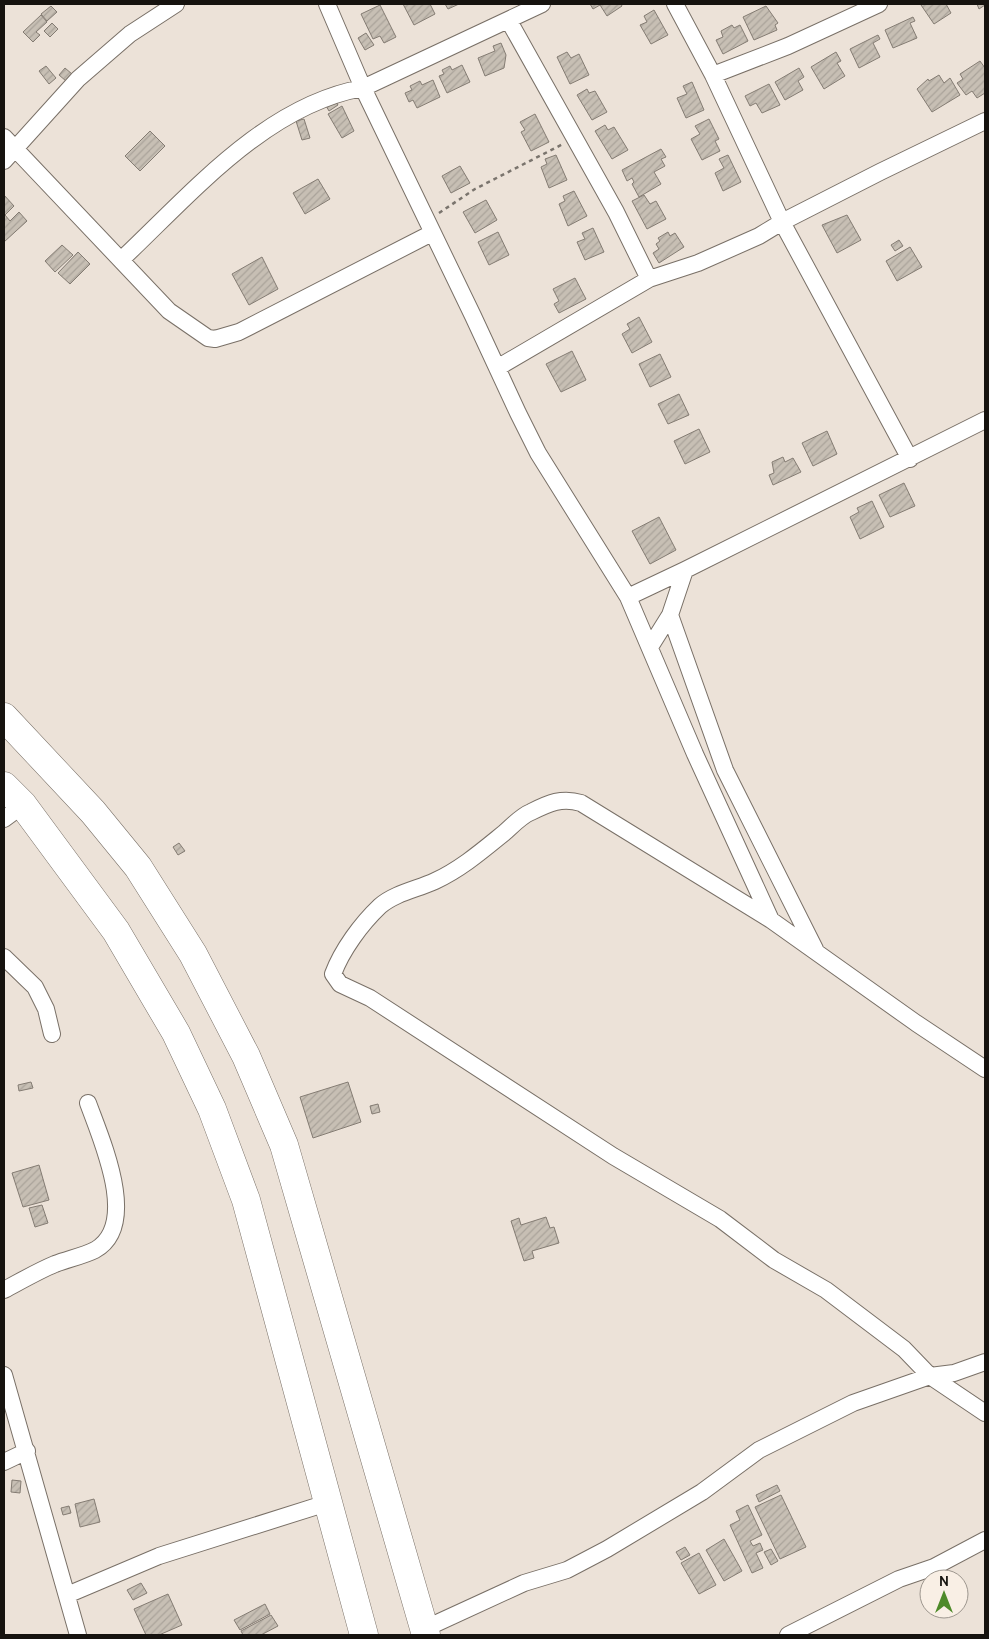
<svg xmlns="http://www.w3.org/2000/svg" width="989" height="1639" font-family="Cabin,sans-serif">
<defs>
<pattern id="building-hatch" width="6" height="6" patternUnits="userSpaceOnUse" patternTransform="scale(1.25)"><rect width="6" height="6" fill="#c7bfb4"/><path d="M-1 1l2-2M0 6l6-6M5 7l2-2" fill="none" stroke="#aaa39a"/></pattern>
</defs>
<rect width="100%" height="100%" fill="#ece2d8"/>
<!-- building -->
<path fill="url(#building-hatch)" stroke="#847c73" d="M403,4H430L435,14L414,25Z
M445,4H459L448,9Z
M590,4H621L622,6L607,16L600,5L593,9Z
M923,4H946L951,13L934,24L921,5Z
M977,4H985V5L979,9Z
M380,5L396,37L384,43L380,36L373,39L361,14Z
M51,6L57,12L47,21L41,14Z
M766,6L778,23L775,25L777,30L754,40L743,17Z
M654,10L668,35L651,44L640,25L647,22L644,16Z
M41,15L47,22L36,32L40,35L33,42L23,32Z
M913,17L915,21L910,23L917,38L893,48L885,30Z
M52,23L58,29L50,37L44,31Z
M732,25L734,28L740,25L748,41L723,54L716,40L723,37L721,31Z
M366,33L374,45L365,50L358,38Z
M878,35L880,39L873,43L880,57L859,68L850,49Z
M501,43L506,55L504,68L485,76L478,58L495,51L493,46Z
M567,52L571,58L579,54L589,75L570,84L557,57Z
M836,52L841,61L837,63L845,76L824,89L811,67Z
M980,61L985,68V93L977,98L972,91L966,95L957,83L963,79L960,74Z
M462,65L470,82L447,93L439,76L444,74L442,70L450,66L452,70Z
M46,66L56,78L49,84L39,71Z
M65,68L72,74L66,81L59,75Z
M799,68L804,77L798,81L803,90L785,100L775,82Z
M939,75L944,83L950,78L960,95L932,112L917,89L928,79L929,81Z
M433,80L440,97L417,108L413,100L409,102L405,93L412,90L410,86L420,81L422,85Z
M692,82L704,110L686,118L677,98L687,94L683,86Z
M769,84L780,105L762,113L756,103L750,106L745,96Z
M587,89L589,93L595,91L607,112L592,120L577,95Z
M334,98L338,105L329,111L325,104Z
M342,106L354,131L342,138L328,114Z
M535,114L549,142L531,151L521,132L525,130L520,122Z
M304,119L310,138L302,140L296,121Z
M709,119L719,139L715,141L720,151L702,160L691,139L700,134L695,126Z
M605,125L608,130L614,127L628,150L612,159L595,131Z
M150,131L165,146L140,171L125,156Z
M661,149L666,157L661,159L665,166L654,172L661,184L639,197L632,184L634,182L632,178L627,181L622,170Z
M556,155L567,180L549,188L541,167L547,164L545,159Z
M728,155L741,182L723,191L715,173L724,168L719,159Z
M460,166L470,183L451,193L442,176Z
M318,179L330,199L305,214L293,193Z
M574,191L587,216L568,226L559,204L565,201L563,196Z
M4,195L14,206L5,215L10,221L19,212L27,221L4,242Z
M644,195L650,204L656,201L666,219L647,229L632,201Z
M486,200L497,220L475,233L463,212Z
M847,215L861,240L837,253L822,225Z
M593,228L604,252L585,260L577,242L585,239L582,233Z
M498,232L509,255L489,265L478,242Z
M668,232L670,236L675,233L684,247L659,263L653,253L659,249L656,244L660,241L658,238Z
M899,240L903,246L895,251L891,245Z
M62,245L73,255L55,272L45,261Z
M910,247L922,267L897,281L886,261Z
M78,252L90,264L70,284L58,273Z
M262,257L278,289L249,305L232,274Z
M575,278L586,299L559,313L554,304L559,301L553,289Z
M639,317L652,342L632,353L622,334L630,329L627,324Z
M572,351L586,380L561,392L546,364Z
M660,354L671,377L650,387L639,364Z
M679,394L689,415L668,424L658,404Z
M699,429L710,452L685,464L674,441Z
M827,431L837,454L813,466L802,443Z
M783,457L785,462L793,458L801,472L773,485L769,475L774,473L772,462Z
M904,483L915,506L890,517L879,495Z
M872,501L884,527L860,539L850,517L859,512L857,508Z
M659,517L676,550L650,564L632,531Z
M179,843L185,851L178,855L173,847Z
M31,1082L33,1088L19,1091L18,1085Z
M348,1082L361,1122L313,1138L300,1097Z
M378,1104L380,1112L372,1114L370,1106Z
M39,1165L49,1200L23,1207L12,1173Z
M42,1205L48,1223L35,1227L29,1208Z
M546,1217L550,1228L554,1227L559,1243L532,1251L534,1258L524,1261L511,1221L519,1218L521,1225Z
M12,1480L21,1481L20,1493L11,1492Z
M777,1485L780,1491L759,1502L756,1495Z
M781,1495L806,1547L780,1559L755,1507Z
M94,1499L100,1522L80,1527L75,1504Z
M748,1505L762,1535L750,1541L753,1546L760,1543L763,1550L756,1553L763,1568L752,1573L730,1525L740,1520L736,1511Z
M69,1506L71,1513L63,1515L61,1508Z
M724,1539L742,1571L724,1581L706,1550Z
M685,1547L690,1555L681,1560L676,1552Z
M771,1549L778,1561L771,1565L764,1552Z
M699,1553L716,1585L699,1594L681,1563Z
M141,1583L147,1593L133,1600L127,1590Z
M168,1594L182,1625L159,1635H146L134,1609Z
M265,1604L270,1614L240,1630L234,1620Z
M271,1615L278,1626L261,1635H243L241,1631Z"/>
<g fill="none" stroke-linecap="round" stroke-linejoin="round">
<defs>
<path id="street" d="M542,4L363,88L473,316L518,413L538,453L628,597
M675,4L713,75L782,222L910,459
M509,21L616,212L649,279
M713,75L788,46L879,4
M4,137L169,311L208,338L215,339L239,332L432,233
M4,161L78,79L130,34L176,4
M122,259C191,194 266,105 363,88L327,4
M497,368L649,279L698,263L759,236L782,222L880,172L985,121
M670,615L725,770L815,949
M650,647L670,615L685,570
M4,819L23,805
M771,920L695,754L628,597L685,570L985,420
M4,957L35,987L46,1009L52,1034
M985,1069L916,1023L771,920L581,803C562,797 549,803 531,812C521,816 512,826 504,833C483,850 461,869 435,881C418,889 395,893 380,906C361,924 342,950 333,974L340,984L370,998L613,1156L720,1219L774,1260L826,1290L904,1349L930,1376L985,1413
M4,1290C21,1281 38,1271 55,1264C68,1259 83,1256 95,1250C140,1225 101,1139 88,1103
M4,1375L78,1635
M4,1462L27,1451
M67,1595L159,1556L327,1503
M424,1629L524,1583L567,1570L607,1549L702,1492L759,1450L853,1403L930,1376L954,1373L985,1362
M788,1635L899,1579L934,1567L985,1540"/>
<path id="highway" d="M4,717L93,812L138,867L193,954L246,1056L284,1145L426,1635
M4,786L23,805L116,931L176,1033L212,1109L246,1200L364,1635"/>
</defs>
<!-- street casing -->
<use href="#street" stroke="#797067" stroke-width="18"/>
<!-- highway casing -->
<use href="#highway" stroke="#797067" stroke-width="29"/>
<!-- path -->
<path stroke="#7a746d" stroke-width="2.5" stroke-dasharray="4 4" stroke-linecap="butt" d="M439,213L475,189L563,144"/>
<!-- street -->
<use href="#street" stroke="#fff" stroke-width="16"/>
<!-- highway -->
<use href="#highway" stroke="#fff" stroke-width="28"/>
</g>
<!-- border -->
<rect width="989" height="1639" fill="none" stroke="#16130f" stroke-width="10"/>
<!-- north arrow -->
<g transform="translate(944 1594)"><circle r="24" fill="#f9efe5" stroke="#9e978f"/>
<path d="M0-4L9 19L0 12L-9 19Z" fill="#4e8a29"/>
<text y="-8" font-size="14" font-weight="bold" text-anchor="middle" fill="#16130f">N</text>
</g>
</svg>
